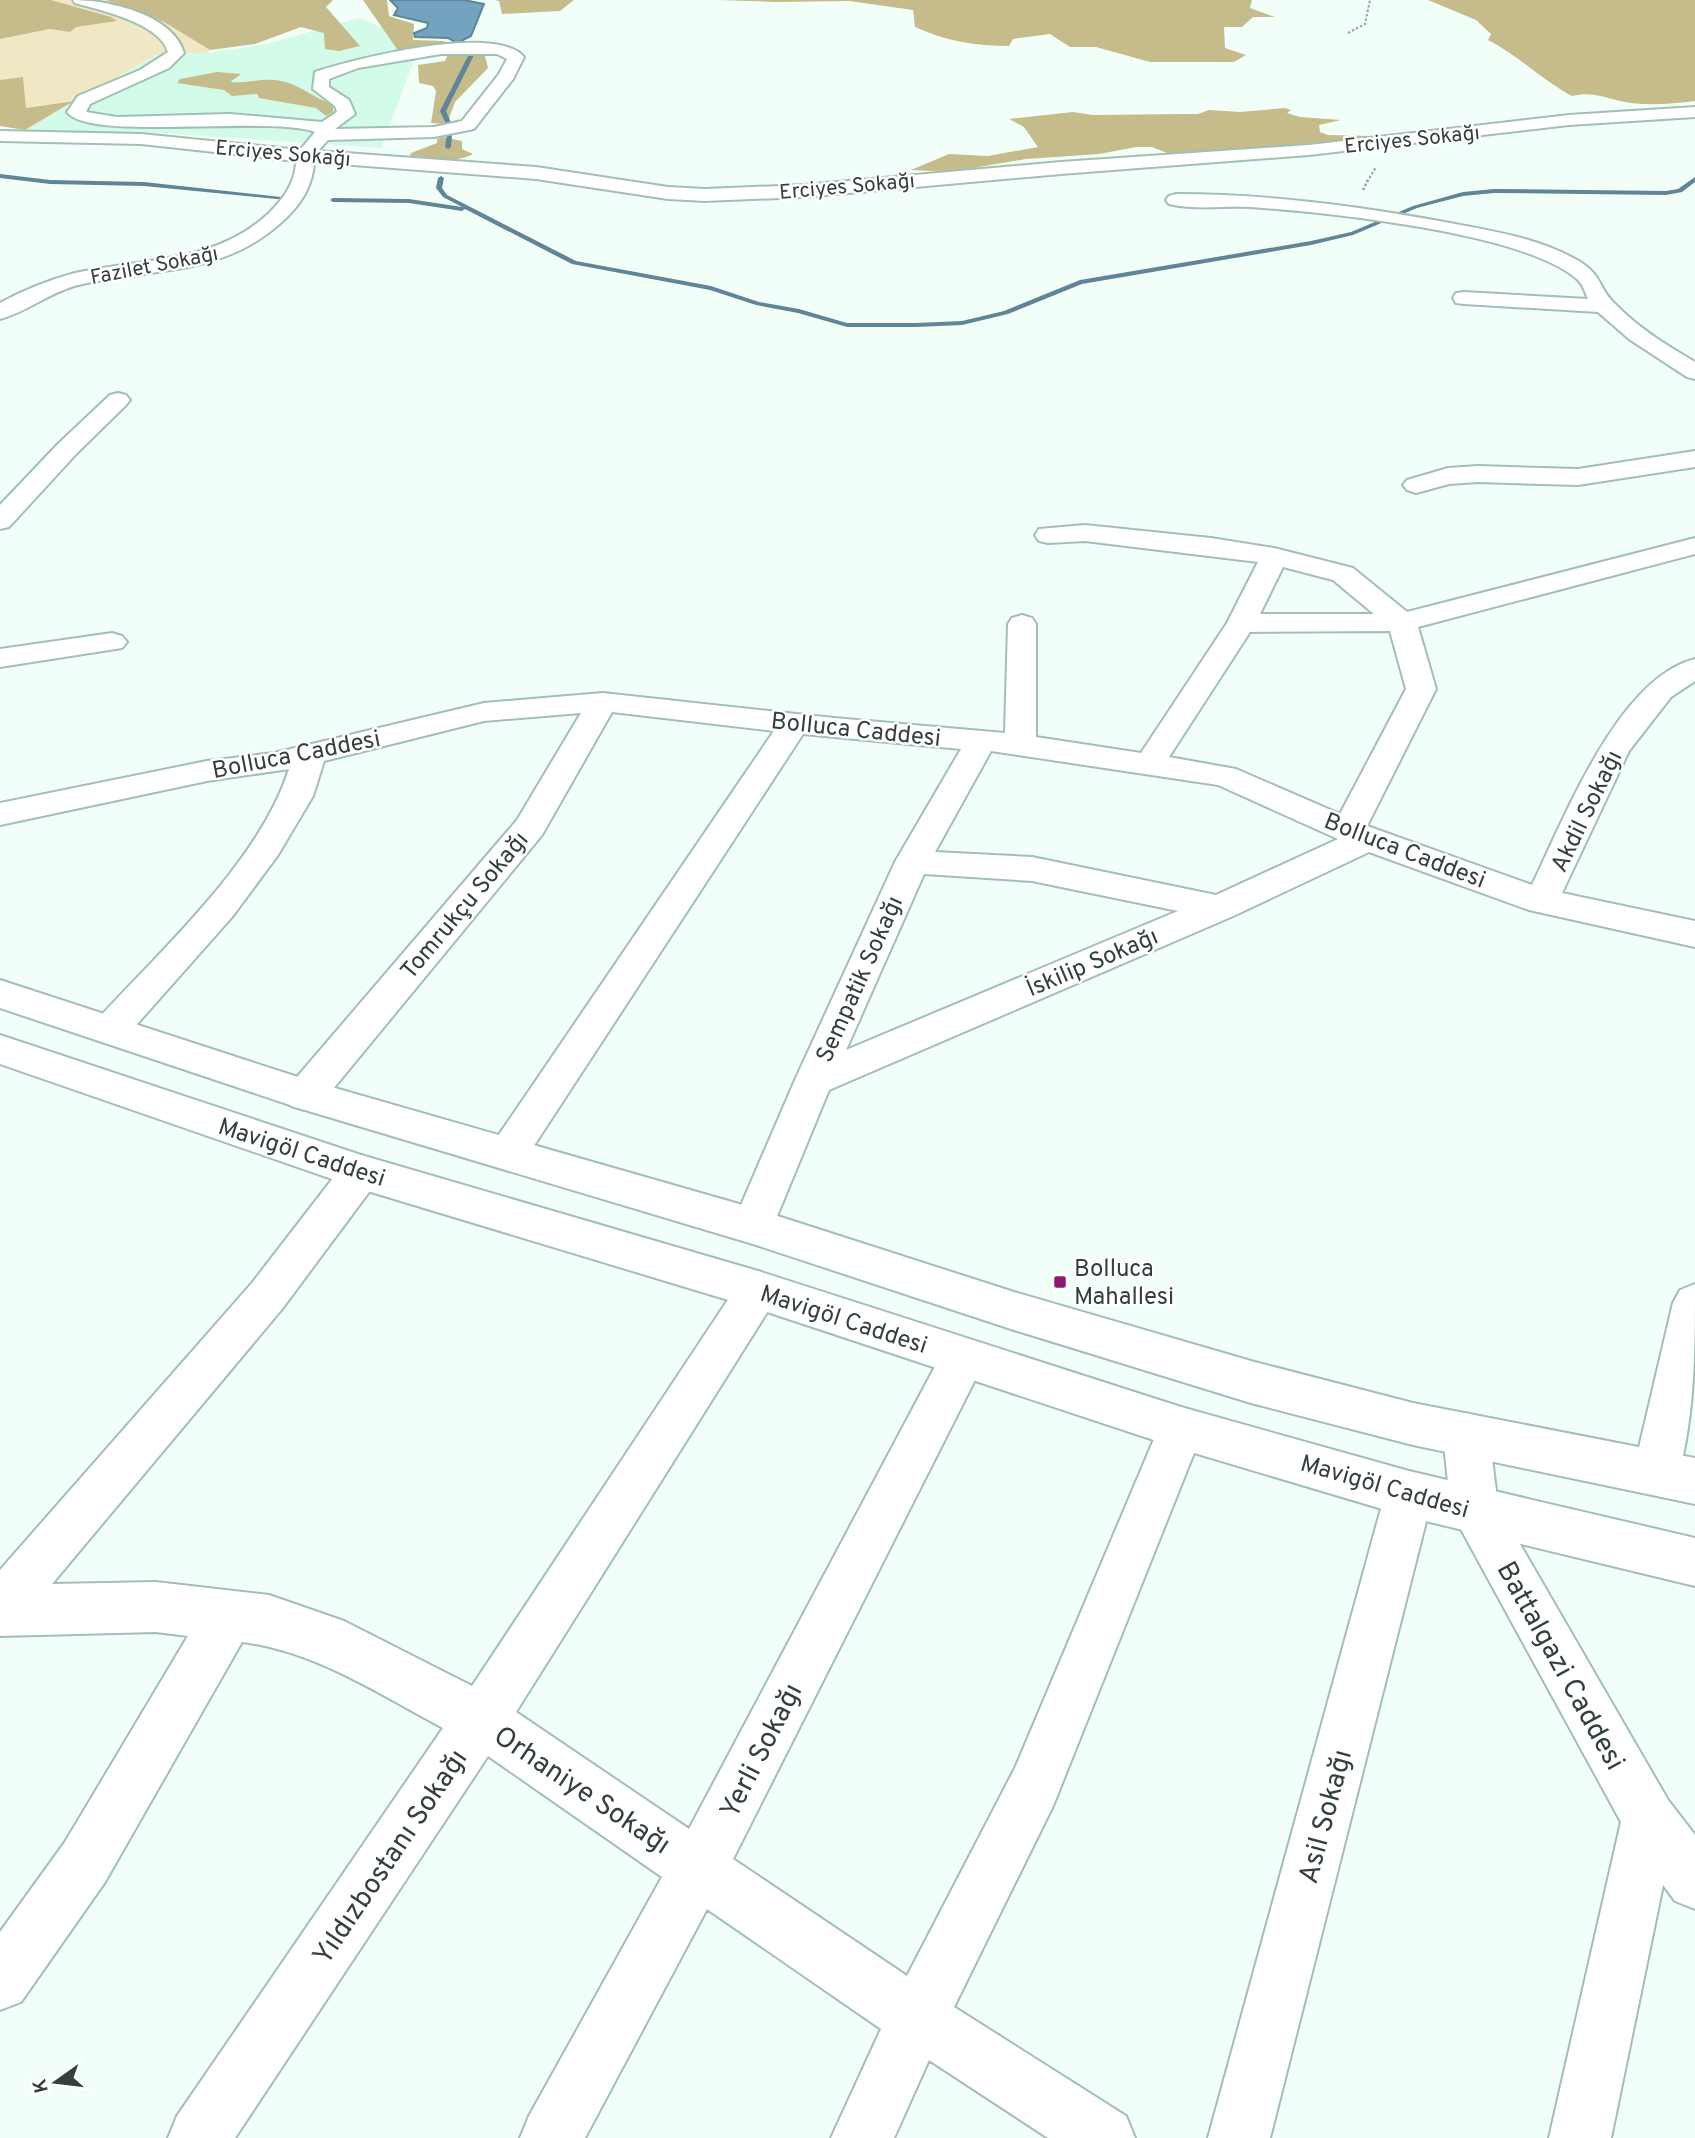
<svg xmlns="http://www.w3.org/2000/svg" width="1695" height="2138" font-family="Overpass,sans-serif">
<rect width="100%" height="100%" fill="#f2fff9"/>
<!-- built -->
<path fill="#d3fbe9" d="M359,18L420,44L381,148L160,133L25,130L158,54L207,53L266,44Z"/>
<!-- green -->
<path fill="#f0e8c4" d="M51,0H106L164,22L210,50L207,53L158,54L74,101L26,108L23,78L0,80V39L50,29L70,32L76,27L116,21Z"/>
<!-- forest -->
<path fill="#c6bb8b" d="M0,0H51L111,17L117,21L76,27L70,32L50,29L0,39Z
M106,0H333L326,7L360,46L339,51L325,49L324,33L301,27L255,44L210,50L164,22Z
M363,0H387L389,16L414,24L413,40L444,41L448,45L399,52Z
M494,0H574L560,11L502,14L499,1Z
M717,0H1252L1250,8L1275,17H1253L1242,27H1224L1225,48L1246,55L1234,62H1150L1096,47H1070L1050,34L1013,39L1009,46C975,46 946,41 915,27L913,10L849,1L775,2Z
M1428,0H1695V101C1670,104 1641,107 1616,100C1599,96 1590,92 1572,96C1542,80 1519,56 1488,40L1491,34L1476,20Z
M470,50L484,52L488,68L455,102L447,124L431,123L436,91L433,86L419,83L418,65L445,61L448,54Z
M217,72L241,74L230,82C247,84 264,77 281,81C300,84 314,99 333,104V112L326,116L316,108L259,98L257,94L232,96L224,90L177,83L180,79Z
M23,77L26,108L74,101L25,130L0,126V80Z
M1285,108L1291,110L1287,113L1300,117L1341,120L1319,125L1320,132L1328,135L1374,136L1348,142L1212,152L1167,153L1152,147H1136L1099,154L1026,159L950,172L911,170L949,154L988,156L1038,147L1024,127L1009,119L1073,112L1093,115L1181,114H1198L1209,110L1240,112Z
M443,137L462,141V149L473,154C454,165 431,156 410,156L411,153L437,143V139Z"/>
<!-- water -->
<path fill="#74a3c0" stroke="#618598" stroke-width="2" d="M390,0H464L484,4L471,36L457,43L448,38L415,37L414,33L427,28L428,23L394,15L398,8Z"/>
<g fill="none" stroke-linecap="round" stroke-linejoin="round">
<!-- stream -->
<path fill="#618598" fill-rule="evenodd" d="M471,50L476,51L446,111L453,127L448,128L440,111Z
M447,134L452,135L451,147L448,149L445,147Z
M0,174L50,180L144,182L290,198L287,200L144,186L50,184L0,178Z
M441,176L444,178L442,188L447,195L576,261L711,286L759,302L799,309L847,323H916L962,321L1004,311L1080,280L1311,241L1351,232L1413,206L1463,192L1494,189L1666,191L1678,189L1695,177V182L1682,192L1666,195L1494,193L1463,196L1417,208L1353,235L1311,245L1082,284L1008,314L962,325L916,327H847L798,313L756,305L710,290L572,264L465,209L462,211L409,203L333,202L330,200L333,198L409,199L462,207L443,197L436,188L438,178Z"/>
<defs>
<path id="minor" d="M73,0C107,0 173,14 184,53L169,68L90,104L86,112L117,117L230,114L322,122L337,112L335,106L313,89L315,72C354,59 495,23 524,57L513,79L474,129L434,137L328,140L318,151L536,167L668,187L705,189L804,185L1061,162L1309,145L1569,115L1695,107V117L1569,125L1309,155L1061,174L804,197L705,201L668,199L536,179L314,162C313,184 302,203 286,218C225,277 155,267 78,285C50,292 27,312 0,319V303C24,290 49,280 75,273C142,258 214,264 268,214C283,199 294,185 296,164V161L141,144L0,141V131L141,134L300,150L315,132C267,115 89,142 67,112L78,96L140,70L168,52C160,23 100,10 75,3ZM441,54H497L507,59L499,74L462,121L434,127L335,129L355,114L349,100L329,87V79L358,68Z
M1176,194C1269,194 1359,206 1450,223C1493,231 1538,238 1577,260C1603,275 1597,286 1614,303C1637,327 1666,345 1695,362V379L1687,377L1629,339L1598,312L1464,304L1456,303L1453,298L1456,293L1464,292L1588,299C1585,292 1583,285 1578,280C1526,232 1323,212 1249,207C1223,206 1194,210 1169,204L1166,200L1169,196Z
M118,393L126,395L130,400L126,405L76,454L9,527L0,529V505L58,444L110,395Z
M1695,451V467L1578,485L1478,482L1449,484L1416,493L1407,490L1403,485L1407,480L1448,468L1478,466L1578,469Z
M1085,525L1211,538L1274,548L1353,568L1407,612L1695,538V554L1418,627L1436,689L1367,826L1532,885C1564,819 1618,678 1695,659V681L1671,697L1629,751L1562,893L1695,921V947L1529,910L1369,852L1231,917L829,1090L768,1238L753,1244L738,1238L732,1226L795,1080L895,862L961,749L803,734L522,1164L508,1169L494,1164L488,1153L494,1142L774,731L612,712L542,835L319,1106L305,1110L291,1106L285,1095L291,1084L517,820L581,713L484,721L324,761L313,796L278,855L232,917L123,1040L110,1044L97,1040L91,1030L97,1020C161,950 260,861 289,769L207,781L0,825V803L207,761L274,753L484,703L603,693L834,718L1005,733L1008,624L1012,618L1022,615L1032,618L1036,624V737L1141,753L1227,623L1258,562L1085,541L1048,543L1039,541L1035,535L1039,529ZM1283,567L1333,580L1374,614H1260ZM1390,631L1406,689L1340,814L1236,769L1169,757L1250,632ZM991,751L1218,785L1338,839L1216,895L1032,857L935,852ZM924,874L1032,881L1178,911L846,1050Z
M112,633L122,636L127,642L122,648L0,667V649Z
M361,1155L375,1160L381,1172L375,1184L282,1309L52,1584L156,1582L269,1595L344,1621L472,1686L743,1277L758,1271L773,1277L780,1290L773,1303L516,1712L689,1829L947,1344L963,1338L979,1344L985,1358L979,1372L733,1859L907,1976L1015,1768L1165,1413L1181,1407L1197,1413L1204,1428L1053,1806L954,2007L1126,2116L1135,2138H1048L929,2060L894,2138H831L881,2029L707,1909L585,2138H520L529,2116L662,1877L488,1756L235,2138H168L177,2116L443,1728C379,1694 315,1651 242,1642L105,1882L21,2002L0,2010V1932L65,1842L188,1636L156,1632L0,1636V1570L252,1283L347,1160Z
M1695,1284C1695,1352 1695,1425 1674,1489L1657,1495L1640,1489L1633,1473L1673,1303L1680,1290Z
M1466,1413L1482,1420L1489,1435L1498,1506L1668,1800L1695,1835V1909L1675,1901L1663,1885L1611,2138H1549L1621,1822L1451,1511L1443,1435L1450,1420Z
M1409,1471L1426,1478L1433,1494L1270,2138H1208L1385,1494L1392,1478Z"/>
<path id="major" d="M0,980L307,1080L753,1208L1014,1292L1251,1361L1413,1403L1695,1458V1504L1413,1445L1251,1403L1014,1330L753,1244L305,1110L0,1008Z
M0,1035L361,1155L758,1271L1181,1407L1409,1471L1695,1538V1586L1409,1517L1181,1449L758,1309L361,1189L0,1064Z"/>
</defs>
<!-- minor casing -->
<use href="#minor" stroke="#a2c0b2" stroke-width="4"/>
<!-- major casing -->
<use href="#major" stroke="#a2c0b2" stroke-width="4"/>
<!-- path-far1 -->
<path stroke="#96a39d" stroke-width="2" stroke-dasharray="2.5 2" stroke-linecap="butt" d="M1348,33L1365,24L1370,0
M1367,182L1376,167"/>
<!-- path -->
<path stroke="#96a39d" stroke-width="2.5" stroke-dasharray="2.5 2" stroke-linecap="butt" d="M1363,190L1368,180"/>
<!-- minor -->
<use href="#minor" fill="#fff" fill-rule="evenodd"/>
<!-- major -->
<use href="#major" fill="#fff" fill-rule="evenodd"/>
</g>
<!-- markers -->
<rect fill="#901775" stroke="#fff" stroke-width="2.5" x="1053" y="1275" width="14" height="14" rx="3.5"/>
<g text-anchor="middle" stroke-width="5" stroke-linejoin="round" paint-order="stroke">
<!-- far-street labels -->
<g font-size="21" fill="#34403b" stroke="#fff">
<text transform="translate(1412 139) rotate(-6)" y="7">Erciyes Sokağı</text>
<text transform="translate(283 153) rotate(5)" y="7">Erciyes Sokağı</text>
<text transform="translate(847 186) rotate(-5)" y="7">Erciyes Sokağı</text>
<text transform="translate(154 265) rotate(-11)" y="7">Fazilet Sokağı</text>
</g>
<!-- street labels -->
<g font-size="24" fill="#34403b" stroke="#fff">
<text transform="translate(856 729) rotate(6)" y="8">Bolluca Caddesi</text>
<text transform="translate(296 754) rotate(-11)" y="8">Bolluca Caddesi</text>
<text transform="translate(1586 811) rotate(-64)" y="8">Akdil Sokağı</text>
<text transform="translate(1405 850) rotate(21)" y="8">Bolluca Caddesi</text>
<text transform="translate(464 905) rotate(-50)" y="8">Tomrukçu Sokağı</text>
<text transform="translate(1092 962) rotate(-23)" y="8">İskilip Sokağı</text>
<text transform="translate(859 979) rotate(-66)" y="8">Sempatik Sokağı</text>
<text transform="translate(302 1152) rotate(18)" y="8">Mavigöl Caddesi</text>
<text transform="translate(844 1319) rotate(18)" y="8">Mavigöl Caddesi</text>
<text transform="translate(1385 1486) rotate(16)" y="8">Mavigöl Caddesi</text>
</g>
<!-- poi labels -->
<g font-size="24" fill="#34403b" stroke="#fff" text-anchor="start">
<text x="1074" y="1276">Bolluca<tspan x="1074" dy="28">Mahallesi</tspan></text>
</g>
<!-- near-street labels -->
<g font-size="28" fill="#34403b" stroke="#fff">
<text transform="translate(1562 1665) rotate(61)" y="10">Battalgazi Caddesi</text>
<text transform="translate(760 1750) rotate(-63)" y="10">Yerli Sokağı</text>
<text transform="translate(583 1789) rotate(34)" y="10">Orhaniye Sokağı</text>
<text transform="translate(1324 1816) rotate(-75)" y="10">Asil Sokağı</text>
<text transform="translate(389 1856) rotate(-56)" y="10">Yıldızbostanı Sokağı</text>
</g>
</g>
<!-- north arrow -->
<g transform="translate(56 2082) rotate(256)" stroke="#ffffff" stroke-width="5" paint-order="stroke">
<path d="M0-5L12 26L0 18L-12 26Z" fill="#34403b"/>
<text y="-10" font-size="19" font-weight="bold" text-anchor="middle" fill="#34403b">K</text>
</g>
</svg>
